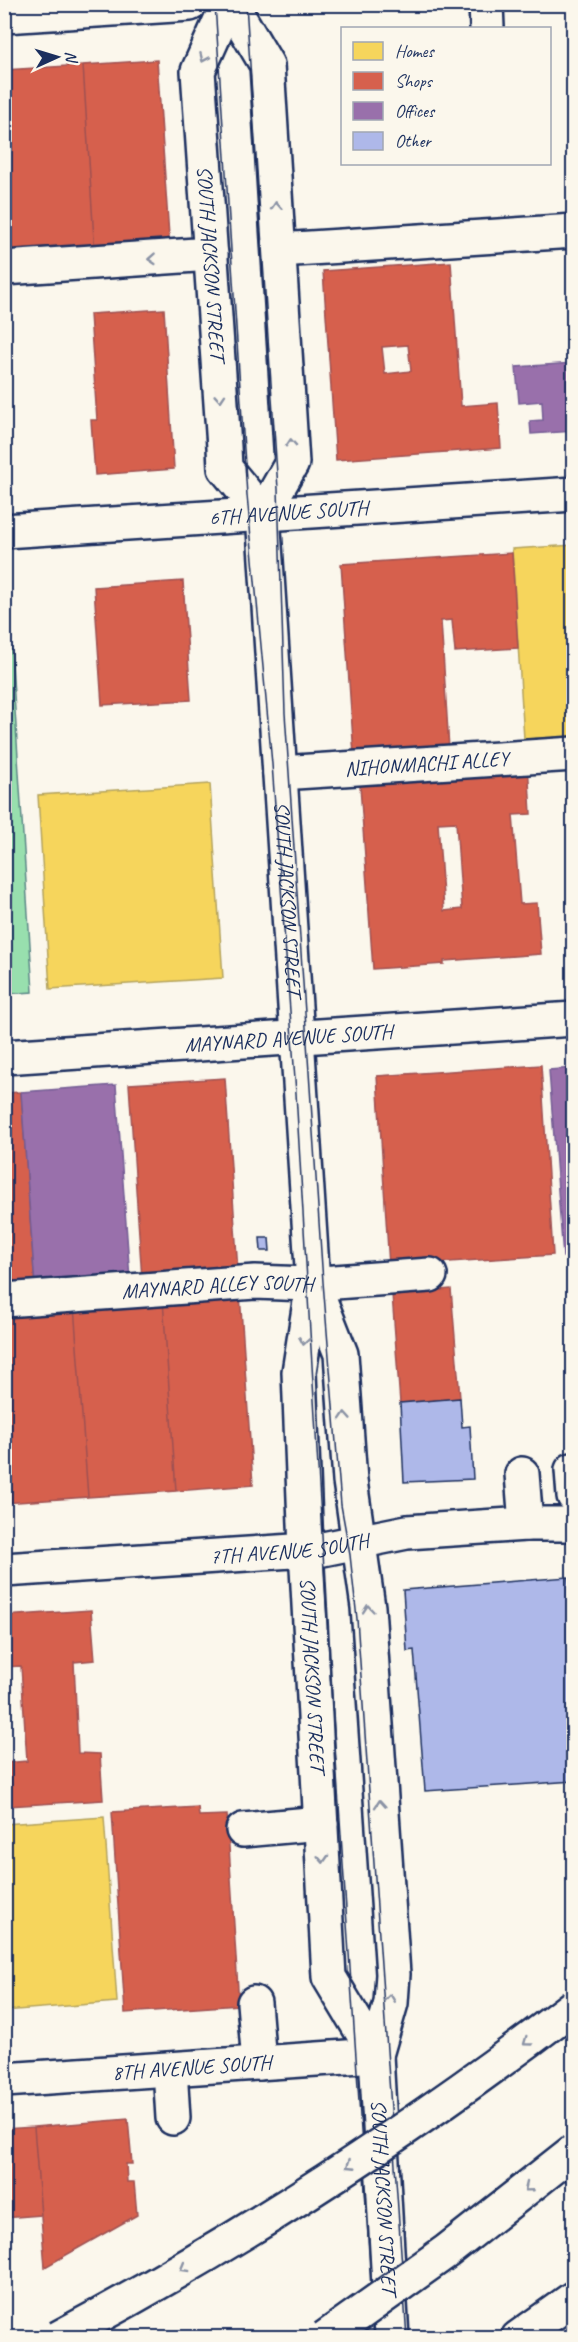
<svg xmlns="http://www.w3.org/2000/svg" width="578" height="2342" font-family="Caveat,sans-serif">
<rect width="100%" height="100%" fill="#fbf7ec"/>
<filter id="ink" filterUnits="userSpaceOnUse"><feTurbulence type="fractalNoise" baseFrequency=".0167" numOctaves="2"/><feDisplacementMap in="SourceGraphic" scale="12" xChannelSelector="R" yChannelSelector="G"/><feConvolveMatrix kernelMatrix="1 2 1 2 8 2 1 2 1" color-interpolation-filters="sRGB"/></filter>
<g filter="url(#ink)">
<!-- green -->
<path fill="#98dfae" stroke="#5a8786" stroke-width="1.5" d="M4,585H7L33,992L5,994Z"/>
<!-- homes -->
<path fill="#f6d55c" stroke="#b4a35d" stroke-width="1.5" d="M574,545V736L524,739L512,549Z
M210,784L223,978L50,989L38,795Z
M104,1817L117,2002L4,2011V1824Z"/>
<!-- shops -->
<path fill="#d6604d" stroke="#9e5152" stroke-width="1.5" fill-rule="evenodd" d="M157,60L170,251L95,256L83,65Z
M83,65L95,256L4,262V70Z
M451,262L461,406L498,403L501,448L336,460L323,271ZM408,345L411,371L385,374L382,347Z
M164,309L174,469L95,475L91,420H97L90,314Z
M512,553L518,648L455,652L452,620L441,621L449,749L354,755L341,564Z
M183,581L191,700L102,705L94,587Z
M528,764L531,814L513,815L520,904L537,903L541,954L444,961V964L373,969L359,772ZM456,822L462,909L444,911L438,823Z
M541,1065L553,1255L389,1266L377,1076Z
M225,1078L238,1272L142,1279L129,1084Z
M21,1092L35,1286L4,1288V1093Z
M451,1289L460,1398L400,1403L392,1294Z
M240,1294L253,1485L176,1491L163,1300Z
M163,1300L176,1491L88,1497L74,1306Z
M74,1306L88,1497L4,1503V1311Z
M91,1610L95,1660L74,1662L78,1753L100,1754L103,1800L8,1806L5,1763L27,1761L21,1666L4,1667V1616Z
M198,1807L199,1816L227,1815L239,2005L125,2013L112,1812Z
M128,2119L132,2164H126L127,2182H134L137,2215L45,2267L34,2127Z
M34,2127L41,2215L4,2218V2129Z"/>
<!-- offices -->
<path fill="#9970ab" stroke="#735c94" stroke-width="1.5" d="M574,363V431L531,434L530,421L543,420L542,401L519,403L516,367Z
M574,1068V1256L563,1257L549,1070Z
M116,1085L130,1279L35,1286L21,1092Z"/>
<!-- building -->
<path fill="#aeb8e9" stroke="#1b2f5e" stroke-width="1.5" d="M260,1238H269L270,1251H261Z
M460,1398L462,1427L470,1426L473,1479L404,1482L400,1403Z
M568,1577L574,1651V1781L425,1791L414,1650L407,1651L403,1590Z"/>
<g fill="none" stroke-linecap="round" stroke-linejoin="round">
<defs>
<g id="minor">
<path d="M486,4L487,28"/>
<path d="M279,250L574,231"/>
<path d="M4,268L211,254"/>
<path id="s1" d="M4,531L574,494"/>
<path id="s2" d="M280,773L574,754"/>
<path id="s3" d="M4,1057L574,1019"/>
<path id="s4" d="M4,1300L255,1282L308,1284L430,1275"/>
<path d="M572,1470L574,1496"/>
<path d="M522,1474L526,1524"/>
<path id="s5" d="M4,1570L323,1549L407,1532L526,1524H574"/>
<path d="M243,1830L321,1823"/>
<path d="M254,2003L259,2063"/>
<path d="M170,2069L173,2118"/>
<path id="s6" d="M4,2080L376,2055"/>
</g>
<g id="major">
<path id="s7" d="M228,4L198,71L224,447L225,468L263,514"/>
<path id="s8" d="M231,4L267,65L292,463L263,514L313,1283L299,1372L306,1549L329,1977L376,2055"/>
<path d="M4,16L190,4"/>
<path id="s9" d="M313,1283L341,1354L350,1481L368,1607L393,1974L391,2003L376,2055L392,2338"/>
</g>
<path id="highway" d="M518,2338L574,2298"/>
</defs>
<!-- minor casing -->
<use href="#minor" stroke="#1b2f5e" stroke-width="38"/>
<!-- major casing -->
<use href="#major" stroke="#1b2f5e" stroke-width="38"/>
<!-- highway casing -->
<use href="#highway" stroke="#1b2f5e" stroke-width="38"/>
<!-- minor -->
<use href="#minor" stroke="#fbf7ec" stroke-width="33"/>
<!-- major -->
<use href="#major" stroke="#fbf7ec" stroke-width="33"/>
<!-- highway -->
<use href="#highway" stroke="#fbf7ec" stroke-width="33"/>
<!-- tram -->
<path stroke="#1b2f5e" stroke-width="1.5" d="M215,4L247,495L272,764L296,1093L330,1672L375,2338
M246,4L278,489L285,713L323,1282L341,1505L350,1555L357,1619L407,2338"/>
<defs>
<path id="highway-bridge" d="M58,2338C239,2242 411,2131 574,2006
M325,2338L447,2251L574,2151"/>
</defs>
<!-- highway-bridge casing -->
<use href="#highway-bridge" stroke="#1b2f5e" stroke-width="38" stroke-linecap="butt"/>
<!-- highway-bridge -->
<use href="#highway-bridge" stroke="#fbf7ec" stroke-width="33"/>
</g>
<!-- one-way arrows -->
<defs><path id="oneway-chevron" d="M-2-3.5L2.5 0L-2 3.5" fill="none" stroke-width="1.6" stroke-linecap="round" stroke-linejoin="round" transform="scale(1.5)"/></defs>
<g stroke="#8b93a5">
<use href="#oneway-chevron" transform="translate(204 58) rotate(114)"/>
<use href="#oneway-chevron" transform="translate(276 206) rotate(-94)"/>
<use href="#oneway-chevron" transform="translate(152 259) rotate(176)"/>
<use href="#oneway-chevron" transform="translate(220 398) rotate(86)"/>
<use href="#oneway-chevron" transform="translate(291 443) rotate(-94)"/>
<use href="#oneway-chevron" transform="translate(304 1341) rotate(99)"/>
<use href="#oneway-chevron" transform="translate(345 1416) rotate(-94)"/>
<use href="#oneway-chevron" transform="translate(368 1609) rotate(-95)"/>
<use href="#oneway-chevron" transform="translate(380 1804) rotate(-94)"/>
<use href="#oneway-chevron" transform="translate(323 1859) rotate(87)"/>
<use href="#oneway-chevron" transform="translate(390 1998) rotate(-83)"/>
<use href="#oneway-chevron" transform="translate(527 2042) rotate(144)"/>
<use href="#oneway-chevron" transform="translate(350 2165) rotate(147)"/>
<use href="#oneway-chevron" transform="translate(528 2188) rotate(141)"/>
<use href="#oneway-chevron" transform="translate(184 2268) rotate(150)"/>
</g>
</g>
<g text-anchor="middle" stroke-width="6" stroke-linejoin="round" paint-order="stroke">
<!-- street labels -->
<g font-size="21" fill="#1b2f5e" stroke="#fbf7ec">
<text dy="7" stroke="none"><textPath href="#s7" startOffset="266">SOUTH JACKSON STREET</textPath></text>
<text dy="7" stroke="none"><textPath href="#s1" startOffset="285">6TH AVENUE SOUTH</textPath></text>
<text dy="7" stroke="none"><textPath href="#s2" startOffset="147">NIHONMACHI ALLEY</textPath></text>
<text dy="7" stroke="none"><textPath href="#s8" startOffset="914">SOUTH JACKSON STREET</textPath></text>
<text dy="7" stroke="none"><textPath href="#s3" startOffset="285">MAYNARD AVENUE SOUTH</textPath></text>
<text dy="7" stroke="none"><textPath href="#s4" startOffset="214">MAYNARD ALLEY SOUTH</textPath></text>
<text dy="7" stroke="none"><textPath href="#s5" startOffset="286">7TH AVENUE SOUTH</textPath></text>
<text dy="7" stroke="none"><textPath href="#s8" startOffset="1692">SOUTH JACKSON STREET</textPath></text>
<text dy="7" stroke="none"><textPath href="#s6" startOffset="188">8TH AVENUE SOUTH</textPath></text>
<text dy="7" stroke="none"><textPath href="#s9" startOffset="924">SOUTH JACKSON STREET</textPath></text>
</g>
</g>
<!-- margin -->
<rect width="578" height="2342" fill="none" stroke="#fbf7ec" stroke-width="24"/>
<rect x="12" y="12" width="554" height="2318" fill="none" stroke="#1b2f5e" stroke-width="2" filter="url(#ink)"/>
<!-- legend -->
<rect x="341" y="27" width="210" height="138" fill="#fbf7ec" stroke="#a1a7b3" stroke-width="1.5"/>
<rect x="353" y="42" width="30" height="18" fill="#f6d55c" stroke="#a1a7b3" stroke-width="1.5"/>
<text x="395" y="57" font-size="18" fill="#1b2f5e">Homes</text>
<rect x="353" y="72" width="30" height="18" fill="#d6604d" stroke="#a1a7b3" stroke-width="1.5"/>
<text x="395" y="87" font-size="18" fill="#1b2f5e">Shops</text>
<rect x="353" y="102" width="30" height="18" fill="#9970ab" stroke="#a1a7b3" stroke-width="1.5"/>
<text x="395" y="117" font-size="18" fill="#1b2f5e">Offices</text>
<rect x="353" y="132" width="30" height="18" fill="#aeb8e9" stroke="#a1a7b3" stroke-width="1.5"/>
<text x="395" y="147" font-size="18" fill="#1b2f5e">Other</text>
<!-- north arrow -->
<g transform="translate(57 57) rotate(86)" stroke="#fbf7ec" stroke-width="4.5" paint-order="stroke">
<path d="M0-4.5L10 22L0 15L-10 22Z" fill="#1b2f5e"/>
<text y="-9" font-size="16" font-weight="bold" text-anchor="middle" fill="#1b2f5e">N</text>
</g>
</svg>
